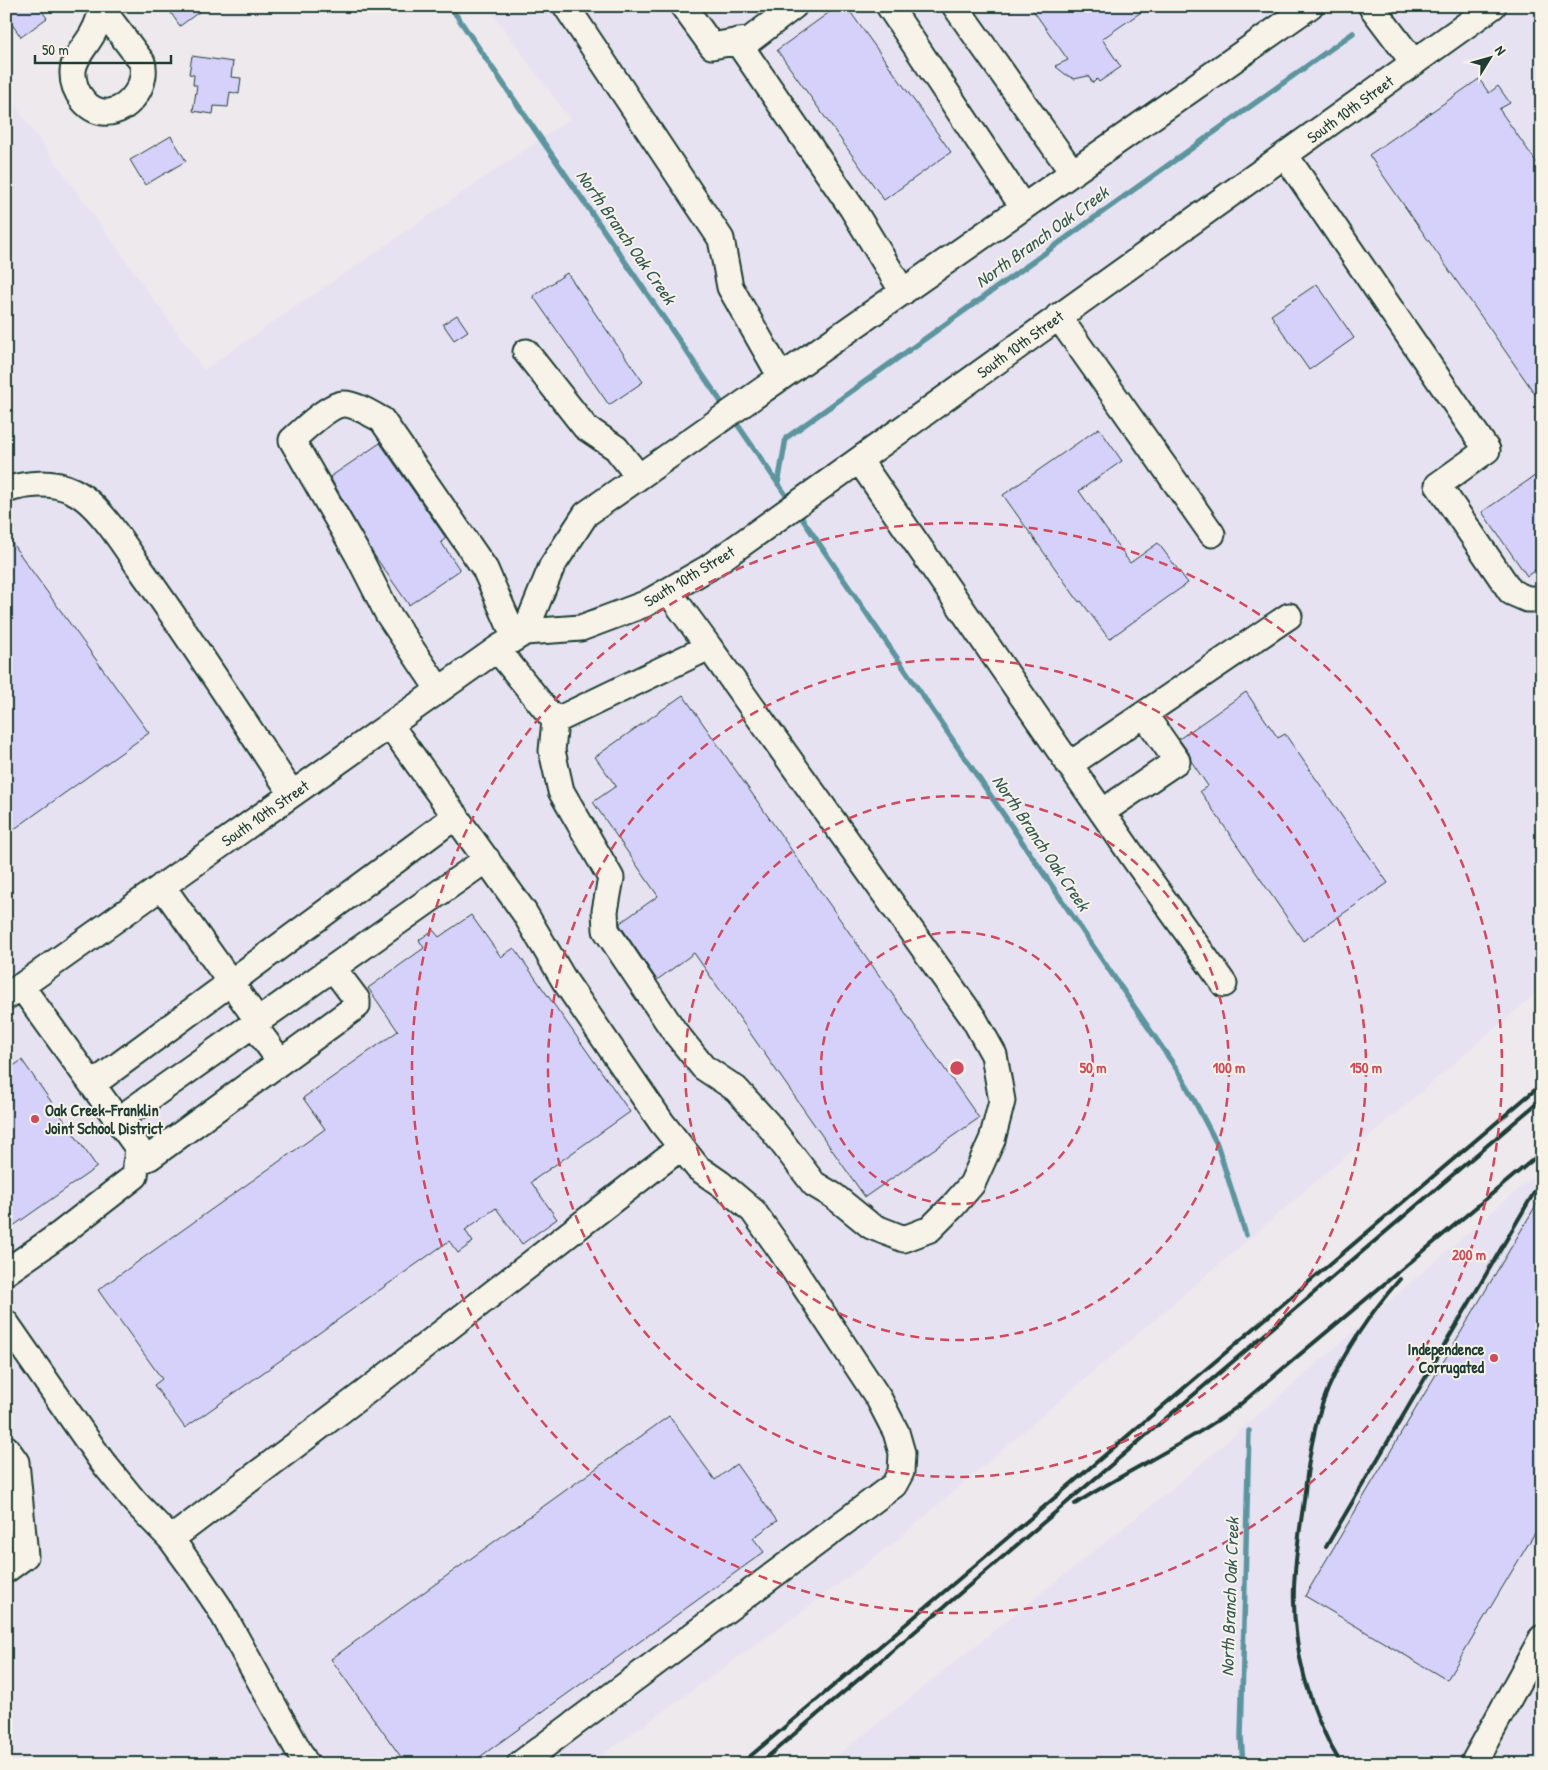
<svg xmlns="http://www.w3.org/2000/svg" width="1548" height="1770" font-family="'Patrick Hand',sans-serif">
<rect width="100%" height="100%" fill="#ede9ed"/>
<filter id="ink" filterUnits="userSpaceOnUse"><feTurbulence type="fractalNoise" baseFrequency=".02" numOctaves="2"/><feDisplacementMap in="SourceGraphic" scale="10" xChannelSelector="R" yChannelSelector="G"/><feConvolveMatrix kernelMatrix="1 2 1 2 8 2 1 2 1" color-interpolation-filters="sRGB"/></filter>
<g filter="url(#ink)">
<!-- built -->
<path fill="#e6e2f1" d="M487,6H1542V988L892,1544L793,1618L589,1764H6V93L204,370L570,119Z
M1542,1169V1764H827L1171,1490Z"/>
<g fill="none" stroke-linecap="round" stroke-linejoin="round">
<!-- stream -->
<path stroke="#5d959f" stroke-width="5.5" d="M450,6L726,409
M733,418L790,501
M778,484L786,438L1353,33
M797,511L1182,1077L1217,1144L1246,1235
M1243,1764L1241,1737L1249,1431"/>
</g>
<!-- building -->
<path fill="#d5d1fa" stroke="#1f3d34" d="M6,6H38L47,18L21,37L6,16Z
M166,6H207L180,26Z
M838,6H846L951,152L884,200L777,50Z
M1030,6H1150L1102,39L1121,67L1099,82L1097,79L1093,83L1088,76L1074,79L1065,74L1055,66L1068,60Z
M192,56L233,62L231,77L241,78L239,94L230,92L228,107L214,106L213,114L193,111L197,85H193L194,75L189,74Z
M1479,79L1489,93L1498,86L1510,103L1499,109L1542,170V404L1369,155Z
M171,136L186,161L145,185L130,160Z
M567,273L643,382L609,405L533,296Z
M1317,284L1354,338L1309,370L1271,315Z
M457,315L468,331L454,340L443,324Z
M1099,428L1122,461L1079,491L1130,563L1158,543L1188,583L1109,639L1081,601L1079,602L1003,495Z
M380,443L446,538L441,542L460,570L409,605L372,552L330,477Z
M1542,471V565L1527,576L1482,512Z
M6,535L149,733L6,835Z
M1246,692L1278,738L1285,734L1388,883L1303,941L1200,791L1208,786L1191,761L1189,753L1179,739Z
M683,695L979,1118L865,1197L694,953L657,980L620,925V923L658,896L593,802L616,786L595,757Z
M471,915L501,957L514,948L630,1112L531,1182L557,1219L522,1244L496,1208L465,1230L473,1242L458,1253L449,1241L185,1428L154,1385L162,1379L98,1290L325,1129L303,1098L398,1031L368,988L424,948L419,940L433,930L439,937Z
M22,1060L97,1167L6,1231V1071Z
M1542,1195V1521L1447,1680L1305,1596Z
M669,1416L715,1480L736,1464L777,1521L753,1538L764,1552L470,1764H406L331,1659Z"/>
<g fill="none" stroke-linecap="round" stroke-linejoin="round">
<defs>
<path id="minor" d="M101,6L102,9L142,62C148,82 132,108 110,112C88,115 72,91 73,71C74,56 88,44 94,31C98,24 100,16 102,9
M566,6L721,239L730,287L781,377
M683,6L712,46L751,39L794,6
M889,6L1023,207
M955,6L1073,173
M1371,6L1414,63
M737,41L852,208L903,292
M1285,155L1487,450L1438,485L1511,592L1527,599H1542
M1058,316L1212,534
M526,352L585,427L616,448L639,477
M859,460L1136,861L1224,984
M6,490C27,483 53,481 73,491C97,502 122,542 137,564C191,639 241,717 292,794
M525,632L552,566L586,514L1310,6
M497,649L555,721L709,647L668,591
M439,690L388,614L358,555L292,440C303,430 329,405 343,404C354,403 373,415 382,420L485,569L515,638
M555,721L552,751L561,791L611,878L605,911L606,930L674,1031L703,1067L736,1089L767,1123L814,1184L834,1196L871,1226L904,1239L930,1229L952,1207L972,1184L992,1140L1002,1101L994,1055L974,1019L709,647
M390,725L524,912L564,980L662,1123L698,1168L721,1184L753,1211L782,1252L879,1399L896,1432L902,1453L901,1472L894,1485L520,1764
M1069,765L1289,616
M1102,812L1177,761L1144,714
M162,886L258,1021
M6,997L497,649L525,632L581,628L645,604L708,568L1493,6
M253,1024L280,1061
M93,1084L456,816
M118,1120L487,859
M136,1163L150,1157L357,1006V1000L333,968
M6,1272L59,1235L135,1176L138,1148L21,986
M6,1323L101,1460L135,1502L171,1539L198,1576L219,1607L306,1764
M6,1448L16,1462L25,1556L6,1570
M171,1539L367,1391L681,1147
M1473,1764L1542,1638"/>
</defs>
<!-- minor casing -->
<use href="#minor" stroke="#1f3d34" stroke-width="29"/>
<!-- minor -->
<use href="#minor" stroke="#f7f3e8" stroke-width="25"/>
<!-- rail -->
<path stroke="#1f3d34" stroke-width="4" d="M1075,1504C1128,1470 1186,1444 1237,1407L1542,1152
M1326,1547L1542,1179
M741,1764L1542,1084
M759,1764L1542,1099
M1341,1764C1309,1712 1292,1647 1294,1587C1295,1558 1300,1529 1304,1500C1308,1463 1313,1424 1328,1389C1346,1348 1370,1313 1400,1279"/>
</g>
</g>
<!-- distance rings -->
<g fill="none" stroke="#d1495b" stroke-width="2.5" stroke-dasharray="9 6">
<circle cx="957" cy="1068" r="136"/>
<circle cx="957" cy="1068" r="272"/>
<circle cx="957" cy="1068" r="409"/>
<circle cx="957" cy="1068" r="545"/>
</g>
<!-- markers -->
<g fill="#d1495b" stroke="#f7f3e8" stroke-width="2">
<circle cx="35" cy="1119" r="5"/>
<circle cx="1494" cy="1358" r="5"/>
</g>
<g text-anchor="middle" stroke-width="4" stroke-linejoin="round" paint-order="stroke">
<!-- street labels -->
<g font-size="16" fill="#1f3d34" stroke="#f7f3e8">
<text transform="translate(1350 109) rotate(-36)" y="6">South 10th Street</text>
<text transform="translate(1020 344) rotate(-36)" y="6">South 10th Street</text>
<text transform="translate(689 576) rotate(-31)" y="6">South 10th Street</text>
<text transform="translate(265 813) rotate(-35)" y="6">South 10th Street</text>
</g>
<!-- poi labels -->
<g font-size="16" font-weight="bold" fill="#1f3d34" stroke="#f7f3e8" text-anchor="start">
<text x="45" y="1116">Oak Creek-Franklin<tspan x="45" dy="18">Joint School District</tspan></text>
<text x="1484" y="1355" text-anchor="end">Independence<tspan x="1484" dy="18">Corrugated</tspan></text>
</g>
<!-- water labels -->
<g font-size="18" font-style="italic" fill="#345a58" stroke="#f7f3e8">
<text transform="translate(626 237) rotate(55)" y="6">North Branch Oak Creek</text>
<text transform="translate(1042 237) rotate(-36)" y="6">North Branch Oak Creek</text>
<text transform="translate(1041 843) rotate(56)" y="6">North Branch Oak Creek</text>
<text transform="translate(1230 1597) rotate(-88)" y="6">North Branch Oak Creek</text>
</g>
</g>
<circle cx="957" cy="1068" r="8" fill="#d1495b" stroke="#f7f3e8" stroke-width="2.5"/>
<g font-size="15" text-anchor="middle" font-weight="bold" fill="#d1495b" stroke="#f7f3e8" stroke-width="4" stroke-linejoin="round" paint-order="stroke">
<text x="1093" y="1073">50 m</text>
<text x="1229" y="1073">100 m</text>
<text x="1366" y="1073">150 m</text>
<text x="1469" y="1260">200 m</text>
</g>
<!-- margin -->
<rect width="1548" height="1770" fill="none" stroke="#f7f3e8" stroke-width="25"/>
<rect x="12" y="12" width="1523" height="1745" fill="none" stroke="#1f3d34" stroke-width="2" filter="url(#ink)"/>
<!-- north arrow -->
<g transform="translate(1490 58) rotate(53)" stroke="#f7f3e8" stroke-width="4" paint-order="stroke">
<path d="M0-4L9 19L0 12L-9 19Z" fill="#1f3d34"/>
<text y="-8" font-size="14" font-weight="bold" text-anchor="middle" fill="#1f3d34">N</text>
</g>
<!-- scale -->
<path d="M35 55v8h136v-8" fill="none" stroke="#1f3d34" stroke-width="2.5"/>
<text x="42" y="55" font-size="15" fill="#1f3d34" stroke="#f7f3e8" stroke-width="4" paint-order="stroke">50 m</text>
</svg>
